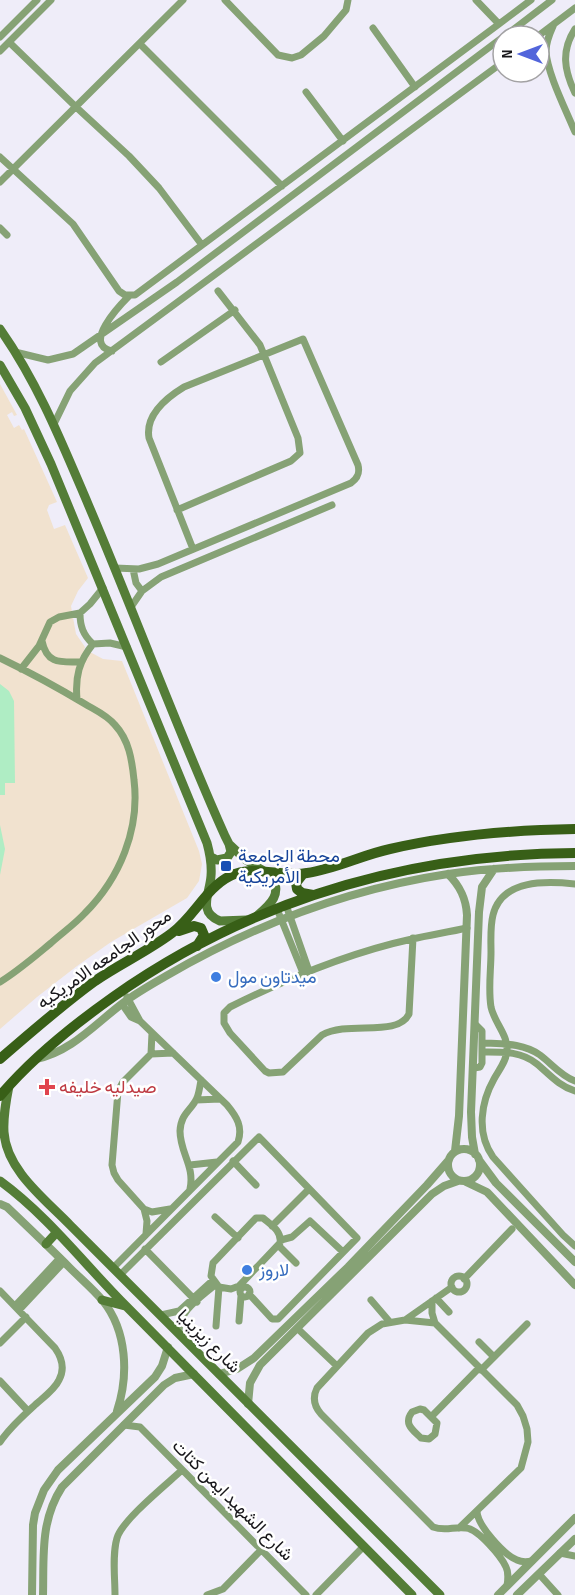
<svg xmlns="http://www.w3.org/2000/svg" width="575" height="1595" font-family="'Sofia Sans Condensed',Vazirmatn,sans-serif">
<rect width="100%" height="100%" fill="#efedf9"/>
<!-- education -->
<path fill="#f1e2cf" d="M0,384L17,415L14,416L12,412L7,415L14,428L19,425L22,430L24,429L57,502L49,505L47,510L54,529L65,525L88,578L78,591L71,606L76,634L85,647L84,650L88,654L90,652L103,659L122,661L199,851L202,864L199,881L187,898L111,942L77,966L37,997L0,1029Z"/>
<!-- green -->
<path fill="#afedc4" d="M0,684L9,691L14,701L15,783H5V795H0Z
M0,825L5,849L0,875Z"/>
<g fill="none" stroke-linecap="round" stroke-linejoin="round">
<!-- minor -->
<path stroke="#86a275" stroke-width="7" d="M225,0L278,55L292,58L301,55L324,36L346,10L348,0
M499,24L531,0
M554,24C550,33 546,41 546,51C547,73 566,110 575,132
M373,28L415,87
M575,29C561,51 564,70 575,93
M505,36L552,0
M538,36L575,8
M0,37L37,0
M9,42L76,107L129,156L159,188L202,245
M140,44L282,186
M0,51L51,0
M306,92L343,141
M0,157L73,224L119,291L125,295H135L499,24L476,0
M0,182L183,0
M0,228L7,235
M112,351C82,345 119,306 129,296
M15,352L48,360L73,354L177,282L503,37
M161,362L235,310
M54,424L70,391L95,363L503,62
M177,510L291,461L300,453L298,438L260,345L218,291
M115,568L139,569L158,564L351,483C358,478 360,473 358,465L303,339L184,387C166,398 145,415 149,438L193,549
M133,569L136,583L142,591
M131,607L142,591L161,577L332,505
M80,613C80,626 83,635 93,644
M42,641C47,665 61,662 81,662
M0,658C29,672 57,687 85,704C95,710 107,715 115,725C129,740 132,760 134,780C140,829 120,878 85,913C75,924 62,933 51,943C34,957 18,971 0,982
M21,669L39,646L50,622L59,617L80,613L90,604L103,588
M77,699C75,677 79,661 93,644L110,643L127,647
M575,884C546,881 502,879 493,915C490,927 491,940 491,952C491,970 488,989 491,1007C494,1022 508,1035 507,1050C507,1060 499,1070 494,1079C481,1102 476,1133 493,1157L563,1235L575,1246
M286,905L309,971
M277,909L303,973
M413,938L409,1014C397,1038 349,1020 322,1035L283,1072L269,1073L265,1071L230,1033L224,1023V1013L230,1007C288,978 348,953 412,939C430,935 449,932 467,928
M127,997L140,1021
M483,1043C503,1044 523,1043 540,1055C552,1064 561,1076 575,1081
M483,1052C502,1052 521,1051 537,1064C550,1075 559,1086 575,1091
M151,1054L152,1033
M474,1068L480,1067L482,1063V1031L476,1025
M196,1100L220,1099
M233,1161L256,1185
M190,1165L217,1162
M190,1189C195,1166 180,1153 180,1131C181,1113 191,1111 197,1098C199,1093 200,1086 201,1080
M144,1209L147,1221L146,1234
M170,1209L152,1212L144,1209L118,1180L114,1173L112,1165L118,1091L123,1082L151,1054L173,1053
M215,1217L238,1238
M256,1218H263C271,1225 282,1231 280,1243L239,1286L231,1289L219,1287L211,1276L213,1263Z
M272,1226L309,1189
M281,1240L292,1237L310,1221L343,1252
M278,1245L296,1263
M145,1249L197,1302
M113,1268L238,1142C243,1127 237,1117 227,1105L140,1021L131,1017L122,1004
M120,1275L259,1137L357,1238L278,1319H272L249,1294
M451 1284a8 8 0 1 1 16 0a8 8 0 1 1-16 0Z
M464,1279L512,1229
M240 1292a5 5 0 1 1 10 0a5 5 0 1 1-10 0Z
M0,1291L55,1348C62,1358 65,1369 59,1380C55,1389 44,1397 36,1404C23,1416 10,1427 0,1442
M436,1298L449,1312
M371,1300L389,1321
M432,1301V1313L435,1323L517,1405L523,1416L527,1429L528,1442L521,1468L459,1528
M15,1306L60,1258
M19,1310L64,1262
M161,1315L179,1311L213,1280
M405,1320L452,1287
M239,1321L241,1296
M435,1323L405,1320L382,1324L368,1333L317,1388C312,1398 314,1406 321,1414L433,1527C446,1532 454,1526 466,1528C478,1529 501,1556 506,1567C509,1573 508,1579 507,1586
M216,1326L219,1287
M298,1329L337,1366
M179,1333C178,1311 200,1298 216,1284
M479,1342L494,1357
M0,1343L26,1317
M481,1370L527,1324
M0,1381L28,1411
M420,1409L424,1410L437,1423L435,1434L429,1439L421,1438C413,1430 403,1424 412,1412Z
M431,1417L479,1368
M124,1425L140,1427L306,1595
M477,1511C477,1525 504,1555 517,1560C521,1562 527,1562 532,1561
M560,1553L575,1556
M539,1574L558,1595
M115,1595C115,1577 112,1555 117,1538C122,1520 167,1484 182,1470
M207,1595L223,1589L261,1550
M316,1595L364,1546"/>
<!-- tertiary -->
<path stroke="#86a275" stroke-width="8" d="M448,874C460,886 466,898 467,915L459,1116L455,1151
M36,1059C71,1052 95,1024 123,1003C136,993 152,984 166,976C252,926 349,889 448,874C490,868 532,866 575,866
M448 1165a16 16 0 1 1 32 0a16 16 0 1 1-32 0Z
M475,1154L472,1137L471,1112L479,912L482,887L494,869
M479,1160L496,1183L575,1262
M466,1182L487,1192L575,1285
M0,1204L7,1207C28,1227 49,1247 70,1268C81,1279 93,1289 103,1301C127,1331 129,1375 117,1411
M219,1374L237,1369L254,1358L348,1267L427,1185L448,1161
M248,1404L250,1383L260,1365L432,1194L444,1186L458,1181
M32,1595L33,1525L35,1513L44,1490L58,1470L155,1377L162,1366L168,1347
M43,1595C44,1556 40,1521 62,1487L164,1385L175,1378L194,1374
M498,1595L575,1518
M517,1595L575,1539"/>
<!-- secondary -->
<path stroke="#547d37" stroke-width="9" d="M0,329C38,383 62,443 88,504C135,614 176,727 225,836L229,844L246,860L272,876C282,894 271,904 258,915
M0,365L25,408L51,464L207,843C210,854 212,864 211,876C210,893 197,912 220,921L247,920
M211,857L217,860L227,858L231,852L229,844
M9,1086C6,1101 3,1116 4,1132C6,1170 46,1200 70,1225L440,1595
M0,1181C48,1216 85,1265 126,1306C221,1403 317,1498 412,1595
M46,1244L57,1232
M102,1300L125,1306"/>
<!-- primary -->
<path stroke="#385f17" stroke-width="10" d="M303,874L296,883L297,889L302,893L313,895
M179,931L194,926L201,928L204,935L197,946
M0,1059C31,1032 62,1005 95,981C120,964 148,951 172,933C194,917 206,888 230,876C255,864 281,878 307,873C335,869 362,855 390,849C450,835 513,830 575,829
M0,1096C32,1058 72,1026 113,997C251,900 407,854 575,853"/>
</g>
<!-- markers -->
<rect fill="#1a4fb4" stroke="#fff" stroke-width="2" x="220" y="860" width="12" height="12" rx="3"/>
<g fill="#3f7fe0" stroke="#fff" stroke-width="2">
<circle cx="216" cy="977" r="6"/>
<circle cx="247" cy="1270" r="6"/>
</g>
<path fill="#e0444e" stroke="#fff" stroke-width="2" d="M44 1078h6v6h6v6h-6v6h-6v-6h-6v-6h6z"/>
<g text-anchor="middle" stroke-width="5" stroke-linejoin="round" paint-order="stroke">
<!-- transit labels -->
<g font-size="18" fill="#164399" stroke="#fff" text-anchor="start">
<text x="238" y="862">محطة الجامعة<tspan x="238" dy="21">الأمريكية</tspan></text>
</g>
<!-- street labels -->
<g font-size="18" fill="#18171b" stroke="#fff">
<text transform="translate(104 959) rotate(-35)" y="6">محور الجامعه الامريكيه</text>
<text transform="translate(209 1341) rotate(45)" y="6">شارع زيزينيا</text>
<text transform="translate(233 1500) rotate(45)" y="6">شارع الشهيد ايمن كتات</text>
</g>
<!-- shop labels -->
<g font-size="18" fill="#366cbe" stroke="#fff" text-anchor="start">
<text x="228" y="983">ميدتاون مول</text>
<text x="259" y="1276">لاروز</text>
</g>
<!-- health labels -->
<g font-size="18" fill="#be3a42" stroke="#fff" text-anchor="start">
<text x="59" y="1093">صيدليه خليفه</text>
</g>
</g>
<!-- north arrow -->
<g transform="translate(521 54) rotate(270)"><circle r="28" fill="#ffffff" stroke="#a3a2a4" stroke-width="1.5"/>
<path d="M0-4.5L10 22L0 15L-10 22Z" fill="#5265db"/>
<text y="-9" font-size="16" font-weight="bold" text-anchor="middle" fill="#18171b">N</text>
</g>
</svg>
